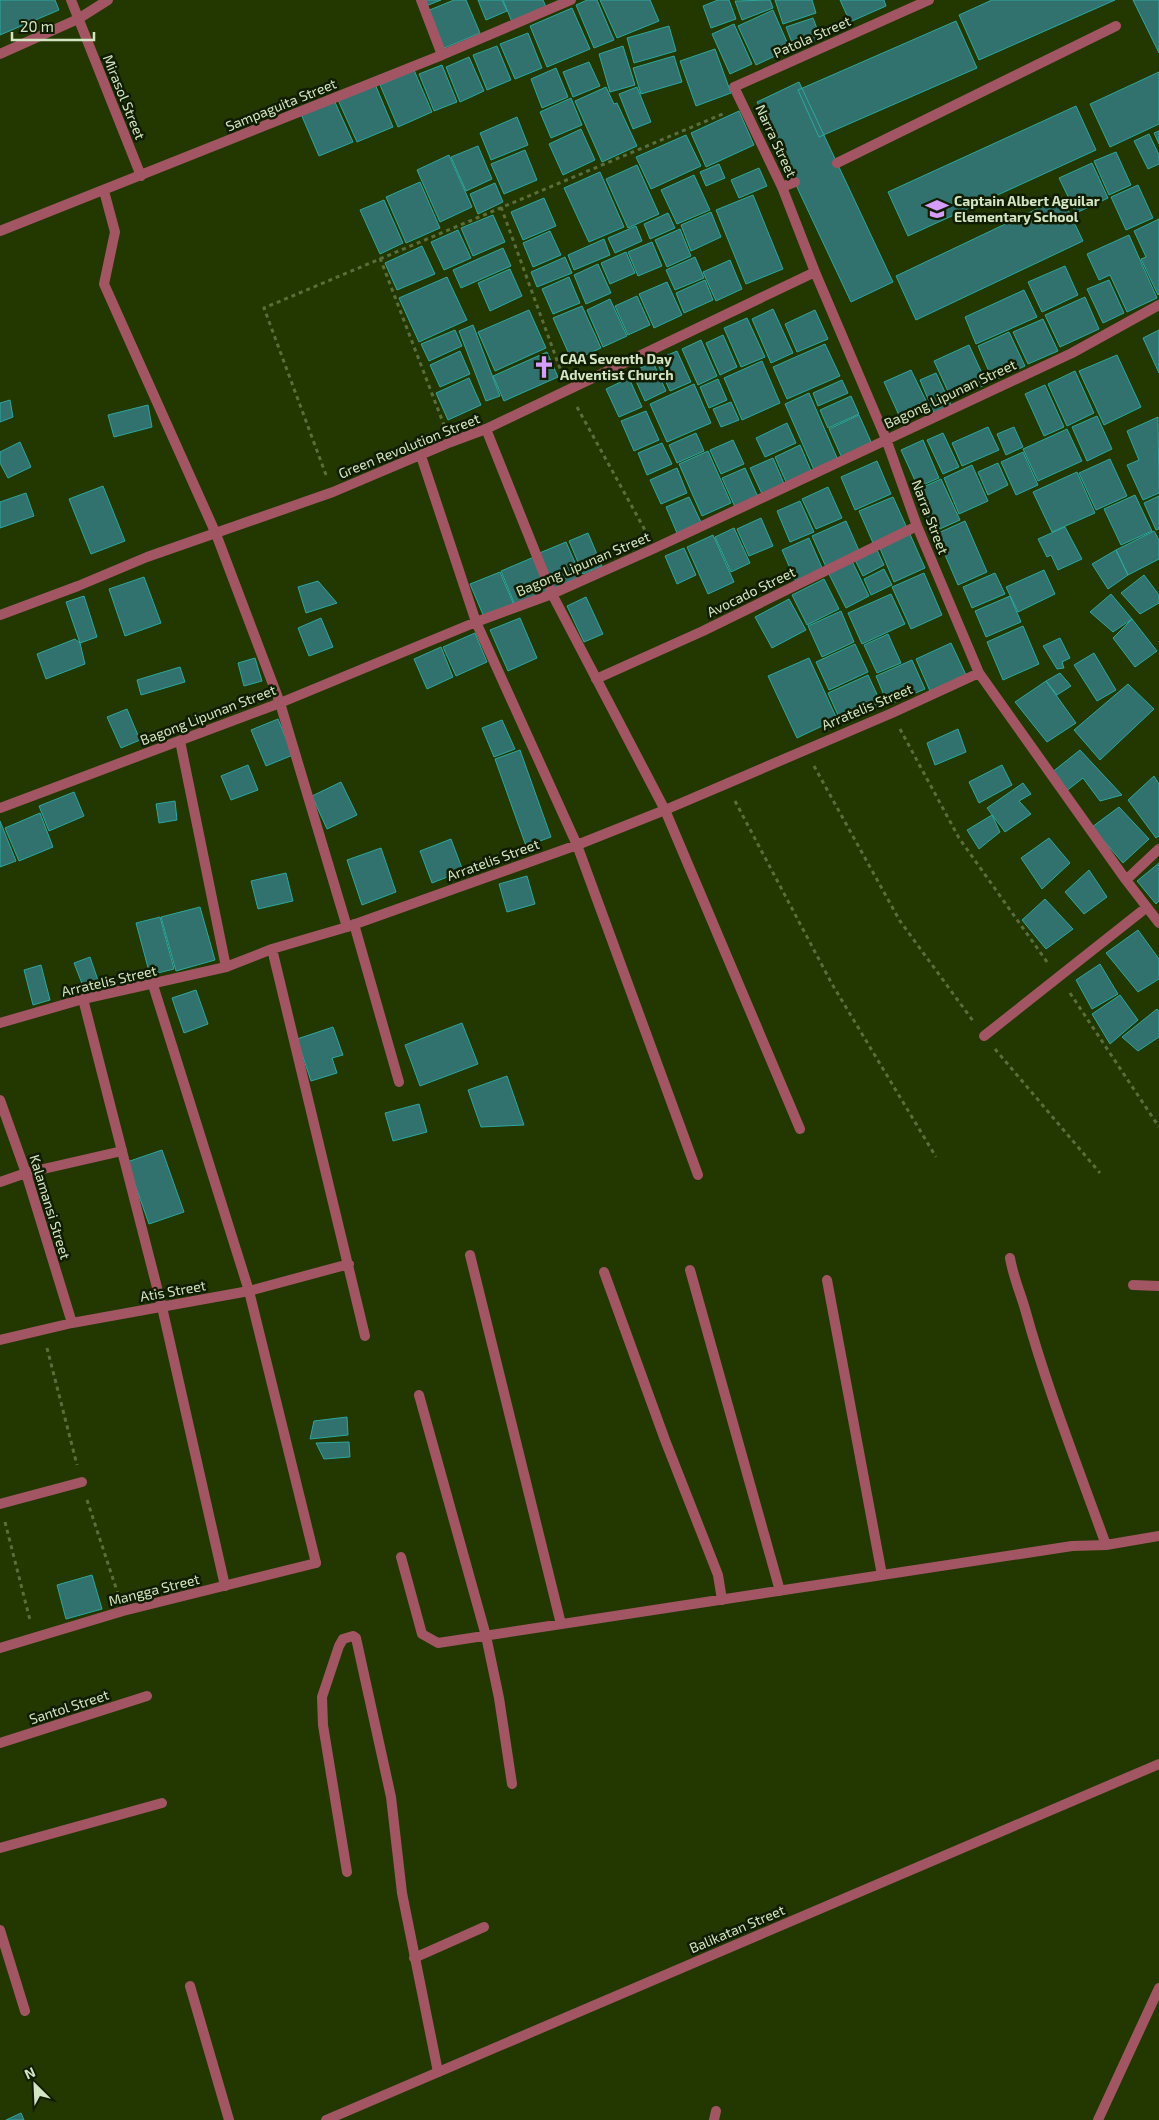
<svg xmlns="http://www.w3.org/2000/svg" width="1159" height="2120" font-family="'Exo 2',sans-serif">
<rect width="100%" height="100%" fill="#233800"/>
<!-- building -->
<path fill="#32726e" stroke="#2da7a0" d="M0,0H55L59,10L0,35Z
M424,0H441L426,6Z
M454,0H466L480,33L442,49L427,11Z
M478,0H502L507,11L486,20Z
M503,0H543L546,7L512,22Z
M587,0H597L614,40L594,48L576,5Z
M600,0H650L659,21L617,38Z
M718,0H729L736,19L711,28L703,6Z
M770,0L773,8L742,20L735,1Z
M775,0H812L816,13L783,24Z
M840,0H884L886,6L850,22Z
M992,0H1115L979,60L959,15Z
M1133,0H1159V53Z
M572,8L590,49L547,67L530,26Z
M773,10L790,49L756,65L738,26Z
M813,18L821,39L794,48L786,27Z
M956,21L977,68L819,137L798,90Z
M734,24L752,64L730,74L712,34Z
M669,26L676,51L634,63L627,38Z
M528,33L542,68L515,79L500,44Z
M497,46L511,80L487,90L473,55Z
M623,46L635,85L610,92L599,54Z
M715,49L731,93L696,106L680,61Z
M674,56L682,82L641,94L633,68Z
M469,57L484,91L460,102L446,67Z
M589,62L600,86L573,97L563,72Z
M442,65L457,102L434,111L419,74Z
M556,68L568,97L542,108L531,79Z
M414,70L432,112L398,127L380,85Z
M1159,72V124L1110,147L1090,104Z
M799,82L893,282L851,302L757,102Z
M375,84L393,127L357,142L338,100Z
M606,87L614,104L617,103L637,146L602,162L575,101Z
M637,87L651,122L633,129L619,94Z
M571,98L582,125L551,138L540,112Z
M334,100L353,142L319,156L301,114Z
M1076,106L1096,150L908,236L888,192Z
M739,111L754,145L706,167L691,133Z
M517,117L528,145L491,160L480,133Z
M581,129L595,160L563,175L549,144Z
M1159,131V144L1154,133Z
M1149,134L1159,155V164L1148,169L1134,141Z
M686,135L701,166L651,189L636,157Z
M478,146L492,179L466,191L451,157Z
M525,150L537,180L504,194L491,164Z
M1116,152L1131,185L1109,195L1094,161Z
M449,155L472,207L440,222L417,170Z
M1092,163L1108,198L1076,213L1059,178Z
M719,164L725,178L706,186L700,172Z
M637,165L659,214L628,228L606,179Z
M759,168L767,186L739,198L731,180Z
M600,172L624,227L589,242L564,188Z
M694,175L710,210L677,224L661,190Z
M420,182L440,228L406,243L386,197Z
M495,183L503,202L478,214L470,194Z
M1138,185L1153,218L1126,230L1111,197Z
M753,195L783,269L746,284L716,210Z
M1062,197L1083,241L916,320L896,276Z
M544,198L556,226L523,240L511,212Z
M384,200L403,243L380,254L360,210Z
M711,212L721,237L691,251L681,225Z
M668,213L675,228L650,239L644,224Z
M493,215L505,242L473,256L461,228Z
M1159,219V294L1158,295L1141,259L1146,257L1134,231Z
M636,226L642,241L615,253L608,238Z
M680,229L691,256L667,267L655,240Z
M458,230L471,258L444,270L431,242Z
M550,231L561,255L533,267L523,243Z
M1129,235L1157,298L1127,312L1110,275L1099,280L1087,254Z
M604,239L610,255L574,270L568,255Z
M652,242L662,266L638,276L628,252Z
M422,246L435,274L397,290L385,263Z
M503,248L511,266L461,288L453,270Z
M626,252L635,273L610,284L601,263Z
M565,257L572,273L537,287L531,272Z
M695,257L704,278L675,290L666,270Z
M730,260L742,289L716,301L703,272Z
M598,264L611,293L586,304L574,275Z
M1065,266L1078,295L1042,312L1028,282Z
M510,269L522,296L490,311L478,283Z
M447,277L467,320L419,342L399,298Z
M569,277L580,303L553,314L542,289Z
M705,280L713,300L684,313L676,293Z
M1109,280L1124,313L1103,323L1087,289Z
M667,282L682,315L654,328L639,294Z
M1024,290L1037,317L976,344L965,317Z
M637,296L650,325L628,335L615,306Z
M1085,297L1099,329L1060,347L1045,315Z
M610,299L627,336L603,347L587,310Z
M582,306L601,348L572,361L553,318Z
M773,309L793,353L771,363L752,319Z
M529,310L546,348L495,371L478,332Z
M815,310L828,339L797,352L785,324Z
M747,318L765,357L741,367L724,328Z
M1043,319L1058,351L1028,364L1013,332Z
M473,325L500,396L486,401L459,331Z
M455,330L462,346L429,361L421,344Z
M1159,330V373L1143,338Z
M1009,332L1025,366L993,381L978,346Z
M723,335L737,367L720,375L706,343Z
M701,340L717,376L698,385L682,349Z
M825,344L840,376L787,399L773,367Z
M969,345L987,384L952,400L934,361Z
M460,351L470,374L440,387L430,365Z
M677,351L691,382L670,391L656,360Z
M547,352L558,377L504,401L493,376Z
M1117,355L1141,407L1104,425L1079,371Z
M762,361L780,403L742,420L724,378Z
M653,362L666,391L645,401L632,372Z
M911,370L930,409L902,422L884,382Z
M1075,371L1094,413L1067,426L1048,384Z
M936,373L951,405L934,413L920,380Z
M469,378L481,405L448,420L436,393Z
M629,378L642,407L619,417L606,389Z
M718,379L727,400L709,408L700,387Z
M842,380L848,393L818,406L813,393Z
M694,384L711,423L667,442L650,404Z
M1045,385L1064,427L1044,436L1025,394Z
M809,393L838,460L814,470L785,404Z
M851,396L859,414L828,428L820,410Z
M10,400L13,417L0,422V403Z
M731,402L739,420L721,427L713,409Z
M148,405L152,427L114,437L108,415Z
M646,411L659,440L634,451L621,421Z
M859,415L872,444L842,458L829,429Z
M1097,416L1112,449L1087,461L1072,427Z
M1158,417L1159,493L1143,500L1127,465L1139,460L1127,431Z
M787,423L796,443L765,457L756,438Z
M988,427L999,450L962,466L952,443Z
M1014,427L1023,447L1006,455L997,434Z
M1067,429L1082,461L1038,481L1023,449Z
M696,433L704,451L677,463L669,445Z
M943,433L959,467L943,474L927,440Z
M733,440L744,464L721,474L710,450Z
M923,440L939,478L918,487L901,450Z
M20,442L31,467L8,478L0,463V452Z
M662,443L672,464L647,475L638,453Z
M800,445L812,473L787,484L775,457Z
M708,451L731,503L702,516L679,464Z
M1023,452L1038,485L1016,495L1001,462Z
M773,458L785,486L763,496L750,468Z
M1110,459L1127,496L1096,510L1079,473Z
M877,461L891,494L855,510L841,477Z
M998,463L1008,485L988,495L978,472Z
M972,465L988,501L959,514L944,478Z
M677,468L687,493L661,504L650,480Z
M745,468L758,497L735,507L722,478Z
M1077,472L1095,513L1052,532L1033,492Z
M941,479L960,520L933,532L914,491Z
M103,486L125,541L91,554L69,499Z
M828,487L842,518L816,529L802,499Z
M26,493L34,516L0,528V502Z
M1135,495L1152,531L1121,545L1104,509Z
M1159,496V529L1156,530L1144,503Z
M689,497L701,522L677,533L666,507Z
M893,497L907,528L873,543L859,511Z
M800,501L814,532L790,542L777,511Z
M761,518L773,546L749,556L737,529Z
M846,521L860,553L826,567L812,536Z
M965,521L987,572L958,585L936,534Z
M1065,527L1082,559L1058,570L1051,555L1047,557L1038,539Z
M734,528L750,563L731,572L715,537Z
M1154,531L1159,540V559L1128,575L1116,550Z
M909,532L925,568L894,582L879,546Z
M588,533L602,566L583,574L569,541Z
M713,535L734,582L708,594L687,547Z
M809,538L823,570L796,582L782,550Z
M566,542L581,576L552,589L537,554Z
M684,548L696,575L677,584L665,556Z
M877,550L884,565L863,576L855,560Z
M1116,550L1128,575L1108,589L1092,564Z
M534,557L548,592L515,605L501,571Z
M852,561L869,596L846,608L828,572Z
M884,569L892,585L871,595L864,579Z
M1044,570L1055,594L1018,612L1006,587Z
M500,572L514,605L484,617L470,584Z
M924,573L942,615L911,629L892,587Z
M995,573L1005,594L972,608L963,587Z
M1144,575L1159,595V603L1140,614L1121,593Z
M144,577L161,623L125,636L109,589Z
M824,579L839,609L807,625L792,595Z
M318,581L337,603L306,613L298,587Z
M891,594L905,624L862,644L848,613Z
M1111,594L1132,619L1113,632L1090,612Z
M84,596L97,637L80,643L66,602Z
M1010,596L1021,622L986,637L975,611Z
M586,597L603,634L584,642L567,606Z
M789,599L806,630L772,648L755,617Z
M841,611L854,642L822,657L808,626Z
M321,618L333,647L309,656L298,628Z
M520,618L537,658L508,671L490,630Z
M1132,619L1157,651L1135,667L1113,638Z
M1023,626L1039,664L1003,680L987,642Z
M475,633L487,662L456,676L443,647Z
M888,634L901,663L877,673L864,645Z
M1060,638L1070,658L1062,662L1064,668L1057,669L1043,646Z
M75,639L80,643L85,664L46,679L37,654Z
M951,643L966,675L930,691L916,659Z
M855,644L868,672L829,690L816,662Z
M441,647L453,677L427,689L414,659Z
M1094,653L1116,690L1097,701L1074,665Z
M255,658L262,681L244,686L238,663Z
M809,658L837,719L797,738L768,676Z
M912,660L925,689L888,705L876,676Z
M180,667L185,682L141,695L137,680Z
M1060,673L1071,686L1057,695L1046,681Z
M868,675L882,705L842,724L828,693Z
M1046,681L1076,723L1047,742L1015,702Z
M1128,684L1154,709L1100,760L1074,730Z
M127,709L140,740L121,748L107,717Z
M278,719L293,755L266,766L251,730Z
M502,720L515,749L494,757L482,728Z
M958,729L966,752L935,765L927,743Z
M520,750L551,837L526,846L495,759Z
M1080,750L1122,795L1100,801L1083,778L1065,792L1051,773Z
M248,765L258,790L231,800L221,776Z
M1002,765L1012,785L979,803L969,782Z
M1154,776L1159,784V836L1156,838L1128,800Z
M341,782L357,815L327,829L312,796Z
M1023,783L1031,794L1019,801L1031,814L1005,832L987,808Z
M74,792L84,816L49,831L39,806Z
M175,801L177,820L159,823L156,804Z
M1119,807L1149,839L1123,863L1092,827Z
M40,813L53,847L19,861L5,828Z
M992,815L1000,832L979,849L967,830Z
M0,821L16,861L0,867Z
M1049,838L1070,863L1042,889L1021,858Z
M451,839L463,871L432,883L420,851Z
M381,848L396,892L362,905L347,860Z
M1159,863V901L1156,904L1137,881Z
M1089,870L1107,897L1084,914L1065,892Z
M286,873L293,901L258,909L251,881Z
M527,876L535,904L507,912L499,884Z
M1045,899L1073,929L1046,949L1022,920Z
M200,907L215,960L176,971L161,917Z
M160,917L174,969L150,975L136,923Z
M1138,930L1159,959V979L1138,992L1106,953Z
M90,957L101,989L86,994L74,963Z
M1100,964L1118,994L1092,1009L1076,980Z
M41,965L50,1000L33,1005L24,970Z
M196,990L208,1024L184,1033L172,998Z
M1120,995L1138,1020L1110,1044L1092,1014Z
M1157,1009L1159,1011V1037L1138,1051L1122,1037Z
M462,1023L478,1064L420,1086L405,1045Z
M333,1027L343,1055L332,1058L337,1073L311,1081L297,1039Z
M507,1076L524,1125L481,1127L468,1090Z
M419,1104L427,1132L393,1141L385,1113Z
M162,1150L184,1212L149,1224L127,1162Z
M347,1417L348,1435L310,1439L314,1421Z
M349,1442L350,1457L324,1459L316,1443Z
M92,1575L102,1609L66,1619L57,1585Z
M21,2113L24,2120H6Z"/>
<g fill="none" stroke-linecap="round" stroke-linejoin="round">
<!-- path -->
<path stroke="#5a6e3d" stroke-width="3" stroke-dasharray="4 4" stroke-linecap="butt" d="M501,207L562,374
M380,258L444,425
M577,407L646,532
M326,475L264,308L725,113
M900,729L959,838L1047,962
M814,766L900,921L973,1021
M735,801L832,984L936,1157
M1070,993L1159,1127
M995,1049L1100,1173
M47,1348L77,1465
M87,1500L118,1594
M5,1522L30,1620"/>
<!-- lane -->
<path stroke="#a25664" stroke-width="10" d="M71,0L141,176
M421,0L442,55
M837,163L1116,26
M782,187L795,182
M104,191L115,232L104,284L216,534L280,703L347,927
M0,231L442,55L571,0
M486,429L552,594L665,810L800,1129
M180,741L226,967
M153,985L249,1291L316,1563
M83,999L162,1307L225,1586
M1133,1285L1159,1286
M347,1872L323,1725L322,1697L339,1646L343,1639L353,1636L356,1638L391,1797L402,1893L438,2072
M414,1958L484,1927
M714,2120L716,2111
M1098,2120L1159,1988"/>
<!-- street -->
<path stroke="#a25664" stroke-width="10" d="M929,0L734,87L782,187L815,272L886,439L917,526L979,673L1126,880L1159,923
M0,54L78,19L108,0
M421,456L476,622L577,845L698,1175
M0,615L78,586L147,557L333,492L451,442L486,429L815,272
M596,679L703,631L917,526
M0,808L280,703L476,622L552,594L655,548L1072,353L1159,305
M1126,880L1159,849
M354,924L399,1082
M272,949L365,1336
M0,1023L83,999L226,967L272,949L347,927L577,845L665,810L892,713L979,673
M984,1036L1147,907
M0,1100L26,1173L72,1323
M0,1182L26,1173L122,1151
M470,1255L561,1624
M1010,1258C1013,1276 1020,1292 1025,1309C1047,1389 1078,1467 1106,1545
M690,1270L780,1591
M604,1272L665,1440L718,1575L722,1600
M827,1280L882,1575
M0,1340L72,1323L249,1291L349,1264
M419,1395L486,1636L499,1698L512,1784
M0,1504L82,1482
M401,1557L422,1634L438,1643L1072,1546L1106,1545L1159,1536
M0,1648L123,1611L316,1563
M0,1743L147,1696
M0,1848L162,1803
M0,1930L25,2011
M190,1986L229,2120
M326,2120L1159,1764"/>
</g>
<!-- icons -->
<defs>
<symbol id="school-bare" viewBox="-9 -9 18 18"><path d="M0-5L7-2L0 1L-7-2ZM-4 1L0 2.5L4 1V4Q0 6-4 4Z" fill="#d39cfd" stroke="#111d02" stroke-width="2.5" paint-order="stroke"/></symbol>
<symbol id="church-bare" viewBox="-9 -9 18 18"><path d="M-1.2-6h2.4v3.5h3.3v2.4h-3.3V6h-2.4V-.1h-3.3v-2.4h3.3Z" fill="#d39cfd" stroke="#111d02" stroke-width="2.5" paint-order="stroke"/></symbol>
</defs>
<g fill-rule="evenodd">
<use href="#school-bare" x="921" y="193" width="32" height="32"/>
<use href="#church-bare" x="528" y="351" width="32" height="32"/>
</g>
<g text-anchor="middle" stroke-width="5" stroke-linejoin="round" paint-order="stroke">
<!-- street labels -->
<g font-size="14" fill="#d3e5c2" stroke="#111d02">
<text transform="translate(812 37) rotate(-24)" y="5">Patola Street</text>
<text transform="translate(124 97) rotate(68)" y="5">Mirasol Street</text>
<text transform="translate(281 105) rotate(-22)" y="5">Sampaguita Street</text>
<text transform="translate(776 141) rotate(65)" y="5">Narra Street</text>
<text transform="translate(950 394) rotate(-25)" y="5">Bagong Lipunan Street</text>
<text transform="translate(409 446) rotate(-22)" y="5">Green Revolution Street</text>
<text transform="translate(930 517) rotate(69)" y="5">Narra Street</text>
<text transform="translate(583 564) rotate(-23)" y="5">Bagong Lipunan Street</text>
<text transform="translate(751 592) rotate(-26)" y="5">Avocado Street</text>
<text transform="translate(867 707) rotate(-23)" y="5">Arratelis Street</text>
<text transform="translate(208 715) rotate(-21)" y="5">Bagong Lipunan Street</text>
<text transform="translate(493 860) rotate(-20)" y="5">Arratelis Street</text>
<text transform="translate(109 981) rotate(-13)" y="5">Arratelis Street</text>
<text transform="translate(50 1207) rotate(73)" y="5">Kalamansi Street</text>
<text transform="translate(173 1291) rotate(-10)" y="5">Atis Street</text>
<text transform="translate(154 1590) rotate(-14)" y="5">Mangga Street</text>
<text transform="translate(69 1707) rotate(-18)" y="5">Santol Street</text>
<text transform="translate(737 1929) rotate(-23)" y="5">Balikatan Street</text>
</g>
<!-- poi labels -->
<g font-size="14" font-weight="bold" fill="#d3e5c2" stroke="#111d02" text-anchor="start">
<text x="954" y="206">Captain Albert Aguilar<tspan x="954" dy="16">Elementary School</tspan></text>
<text x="560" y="364">CAA Seventh Day<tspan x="560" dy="16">Adventist Church</tspan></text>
</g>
</g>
<!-- north arrow -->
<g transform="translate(35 2085) rotate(336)" stroke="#111d02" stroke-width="4" paint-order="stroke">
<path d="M0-4L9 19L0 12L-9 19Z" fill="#d3e5c2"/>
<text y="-8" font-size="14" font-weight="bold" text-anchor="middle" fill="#d3e5c2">N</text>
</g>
<!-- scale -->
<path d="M12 32v8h82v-8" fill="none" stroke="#d3e5c2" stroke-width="2.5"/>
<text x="20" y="32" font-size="15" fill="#d3e5c2" stroke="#111d02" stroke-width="4" paint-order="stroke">20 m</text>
</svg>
